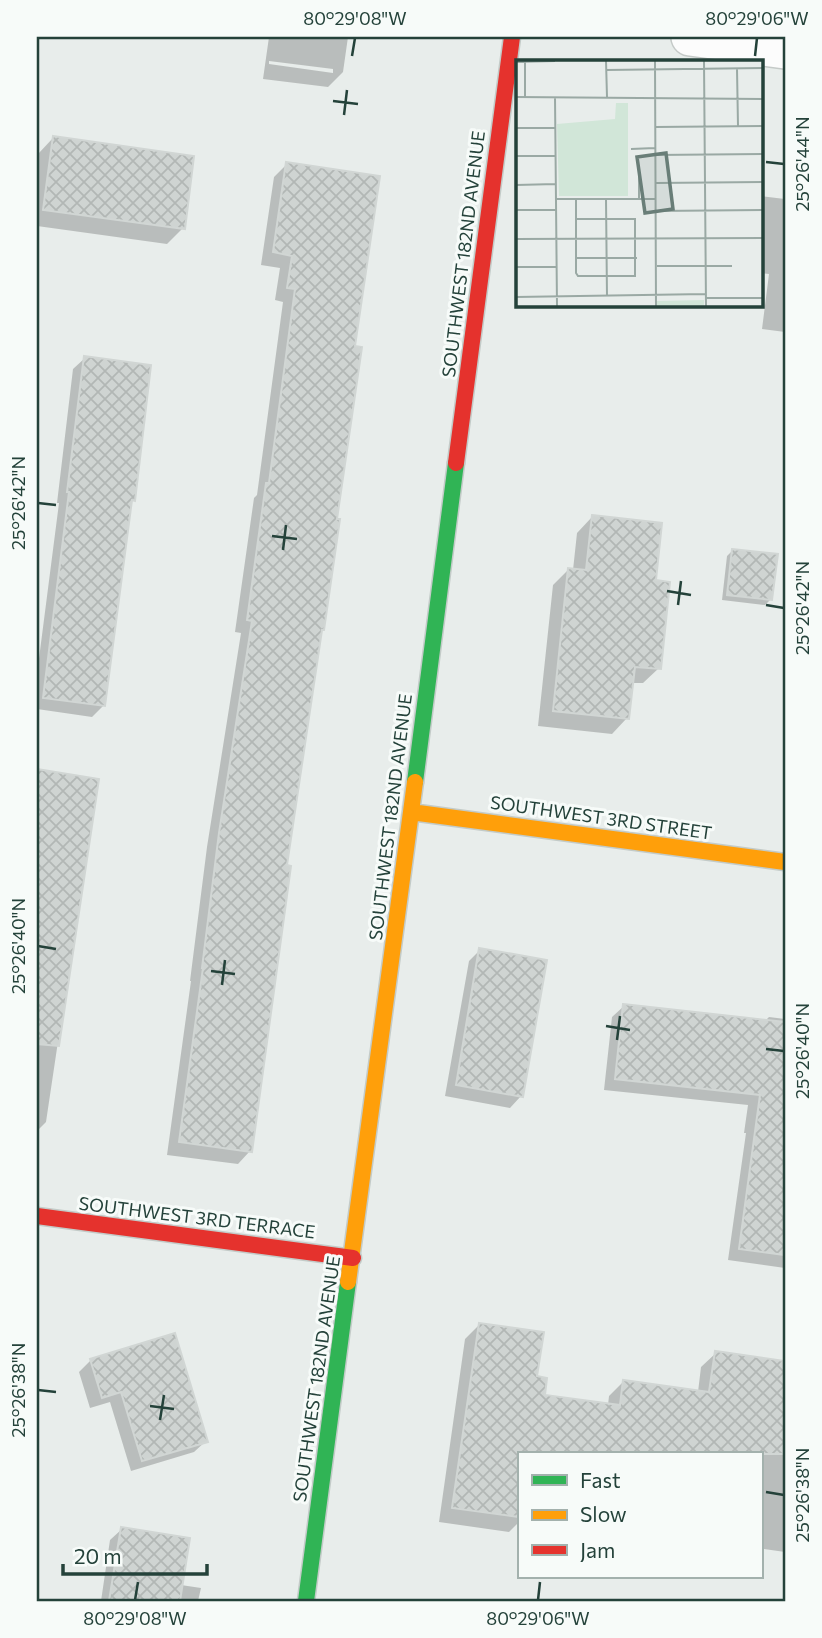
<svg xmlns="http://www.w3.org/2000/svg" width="822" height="1638" font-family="Commissioner,sans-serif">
<defs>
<pattern id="building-cross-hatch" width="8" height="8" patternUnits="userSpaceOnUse" patternTransform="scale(1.75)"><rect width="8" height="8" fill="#cfd4d2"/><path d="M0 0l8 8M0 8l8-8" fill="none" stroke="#b2b7b5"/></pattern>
</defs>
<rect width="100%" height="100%" fill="#e8edeb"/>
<!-- shadow -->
<path fill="#0003" fill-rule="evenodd" d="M269,37H348L343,72L328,87L263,79ZM269,61L333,69V73L269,64Z
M53,138L183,228L167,244L37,226L38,154Z
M287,164L353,348L319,632L285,867L250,1151L238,1164L167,1155L191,981H190L207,847L241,633L235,632L254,498L257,495L283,302L275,300L280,268L261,265L274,177Z
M761,196L785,199V332L762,329L769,274L761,273Z
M85,358L133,500L130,503L104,705L92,717L37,709V674L59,503H57L73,369Z
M592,517L654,582L659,668L643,683H631L627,718L612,734L538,726L553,585L568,570H573L577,533Z
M733,550L770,600L765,605L722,600L727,556Z
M37,771L97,780L46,1122L37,1131Z
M480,950L521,1096L510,1108L445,1096L469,961Z
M624,1006L765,1021L769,1017L785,1019V1268L728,1260L746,1133H744L748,1105L604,1090L612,1017Z
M479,1325L535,1378L543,1396L608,1405L609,1396L624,1381L698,1392L701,1367L716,1353L785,1363V1552L764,1549L761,1552V1454H519V1522L509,1532L439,1522L465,1339Z
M91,1360L206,1441L194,1452L131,1471L110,1402L90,1408L79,1372Z
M122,1529L181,1585L201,1588L198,1601H101L110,1540Z"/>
<!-- building -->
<path fill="url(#building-cross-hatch)" stroke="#d1d6d4" stroke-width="2" d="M53,136L194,156L185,229L43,210Z
M286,162L380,176L355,346L362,347L337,519H340L324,630H322L287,865L291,866L252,1152L179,1142L203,968H202L219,833L252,621L247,620L266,483H269L295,289L287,288L292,256L273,252Z
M84,356L151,365L135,501L132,500L105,706L43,698L69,492H67Z
M592,515L662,523L656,580L670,582L661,669L635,667L629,719L553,711L568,568L586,570Z
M732,549L778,554L772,600L727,595Z
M37,769L99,779L59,1046L37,1044Z
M479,948L547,960L523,1097L456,1085Z
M623,1004L785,1022V1255L739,1249L760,1095L615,1079Z
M479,1323L544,1332L537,1376L547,1378L545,1395L620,1405L623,1380L709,1392L715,1351L785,1361V1454H519V1517L452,1508Z
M175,1333L208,1442L142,1461L121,1392L102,1398L90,1359Z
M121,1527L190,1538L180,1601H109Z"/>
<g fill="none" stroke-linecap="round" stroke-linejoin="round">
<defs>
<path id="street" d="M690,37L785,50"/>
<path id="fast" d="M415,782L456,463
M306,1601L348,1282"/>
<path id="slow" d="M411,812L785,862
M348,1282L415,782"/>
<path id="jam" d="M456,463L512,37
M37,1216L353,1258"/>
</defs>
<!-- street casing -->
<use href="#street" stroke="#c5cac8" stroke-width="40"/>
<!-- fast casing -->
<use href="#fast" stroke="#c3cbc8" stroke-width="19"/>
<!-- slow casing -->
<use href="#slow" stroke="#c3cbc8" stroke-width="19"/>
<!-- jam casing -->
<use href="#jam" stroke="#c3cbc8" stroke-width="19"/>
<!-- street -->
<use href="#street" stroke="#fcfcfc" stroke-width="37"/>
<!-- fast -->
<use href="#fast" stroke="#30b455" stroke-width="16"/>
<!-- slow -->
<use href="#slow" stroke="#ff9f0a" stroke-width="16"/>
<!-- jam -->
<use href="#jam" stroke="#e5322d" stroke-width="16"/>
</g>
<!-- ticks -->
<path fill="none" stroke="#24423a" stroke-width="2.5" d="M352,56L355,38M755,56L757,38M333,101L358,104M344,115L347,90M766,162L784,164M38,503L56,505M272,536L297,539M283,550L286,525M667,591L691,595M678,605L681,581M766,605L784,608M38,946L56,949M211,971L235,974M222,985L225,960M606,1026L630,1030M617,1040L620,1016M766,1049L784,1051M38,1390L56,1392M150,1406L174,1409M160,1420L164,1395M766,1492L784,1495M135,1600L138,1582M538,1600L540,1582"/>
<g text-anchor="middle" stroke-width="6" stroke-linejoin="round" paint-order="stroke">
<!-- street labels -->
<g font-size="18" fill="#24423a" stroke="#f7fbf9">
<text transform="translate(464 254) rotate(-83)" y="6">SOUTHWEST 182ND AVENUE</text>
<text transform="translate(391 817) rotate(-83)" y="6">SOUTHWEST 182ND AVENUE</text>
<text transform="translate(601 818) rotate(8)" y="6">SOUTHWEST 3RD STREET</text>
<text transform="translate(197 1218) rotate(7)" y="6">SOUTHWEST 3RD TERRACE</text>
<text transform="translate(317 1379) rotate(-82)" y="6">SOUTHWEST 182ND AVENUE</text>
</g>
</g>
<!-- overview -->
<g transform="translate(516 60)">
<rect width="247" height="247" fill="#e8edeb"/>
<path d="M100,43H112V136H43L41,64L99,59ZM188,240V246H140V241Z" fill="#d1e6d8"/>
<path fill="none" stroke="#9aa9a4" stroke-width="2" d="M90,1L91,37M139,1L140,246M188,1L190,246M0,2L39,1M9,2V37M221,9L222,66M90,10L247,8M0,37L247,39M39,37L41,246M139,67L247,66M0,68H39M115,89L139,88M139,95L247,94M0,96H40M123,106V139M140,123L247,122M0,125L40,124M40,139H140M60,139V213L62,216H119V159H60M90,139L91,237M0,150H40M140,151L247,150M0,179L247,178M60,198H121M141,206H216M0,207H40M0,237L190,234M190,238H247"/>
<path fill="#697e78" fill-opacity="0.15" stroke="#697e78" stroke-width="3.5" d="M150,93L157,149L129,153L121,97Z"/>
<rect width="247" height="247" fill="none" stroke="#24423a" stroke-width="3.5"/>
</g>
<!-- border -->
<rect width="822" height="1638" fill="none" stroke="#f7fbf9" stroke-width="77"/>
<!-- legend -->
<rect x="518" y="1452" width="245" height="126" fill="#f7fbf9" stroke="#a3b1ad" stroke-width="2"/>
<rect x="532" y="1475" width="35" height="10" fill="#30b455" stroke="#a3b1ad" stroke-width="2"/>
<text x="580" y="1488" font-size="21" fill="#24423a">Fast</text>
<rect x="532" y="1510" width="35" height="10" fill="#ff9f0a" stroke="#a3b1ad" stroke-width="2"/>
<text x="580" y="1522" font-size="21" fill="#24423a">Slow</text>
<rect x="532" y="1545" width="35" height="10" fill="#e5322d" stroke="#a3b1ad" stroke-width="2"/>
<text x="580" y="1558" font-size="21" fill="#24423a">Jam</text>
<!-- scale -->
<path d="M63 1564v10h144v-10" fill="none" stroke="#24423a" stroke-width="3.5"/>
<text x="74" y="1564" font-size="21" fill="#24423a" stroke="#f7fbf9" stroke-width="5" paint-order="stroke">20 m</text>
<rect x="38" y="38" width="746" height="1562" fill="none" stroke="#24423a" stroke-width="2.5"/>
<g font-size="18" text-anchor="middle" fill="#24423a">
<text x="355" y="25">80°29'08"W</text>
<text x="757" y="25">80°29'06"W</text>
<text transform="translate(803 164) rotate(-90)" y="6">25°26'44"N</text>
<text transform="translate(19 503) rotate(-90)" y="6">25°26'42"N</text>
<text transform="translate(803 608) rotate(-90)" y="6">25°26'42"N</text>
<text transform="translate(19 946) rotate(-90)" y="6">25°26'40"N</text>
<text transform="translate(803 1051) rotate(-90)" y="6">25°26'40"N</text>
<text transform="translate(19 1390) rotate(-90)" y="6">25°26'38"N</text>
<text transform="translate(803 1495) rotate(-90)" y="6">25°26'38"N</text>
<text x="135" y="1625">80°29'08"W</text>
<text x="538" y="1625">80°29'06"W</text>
</g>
</svg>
